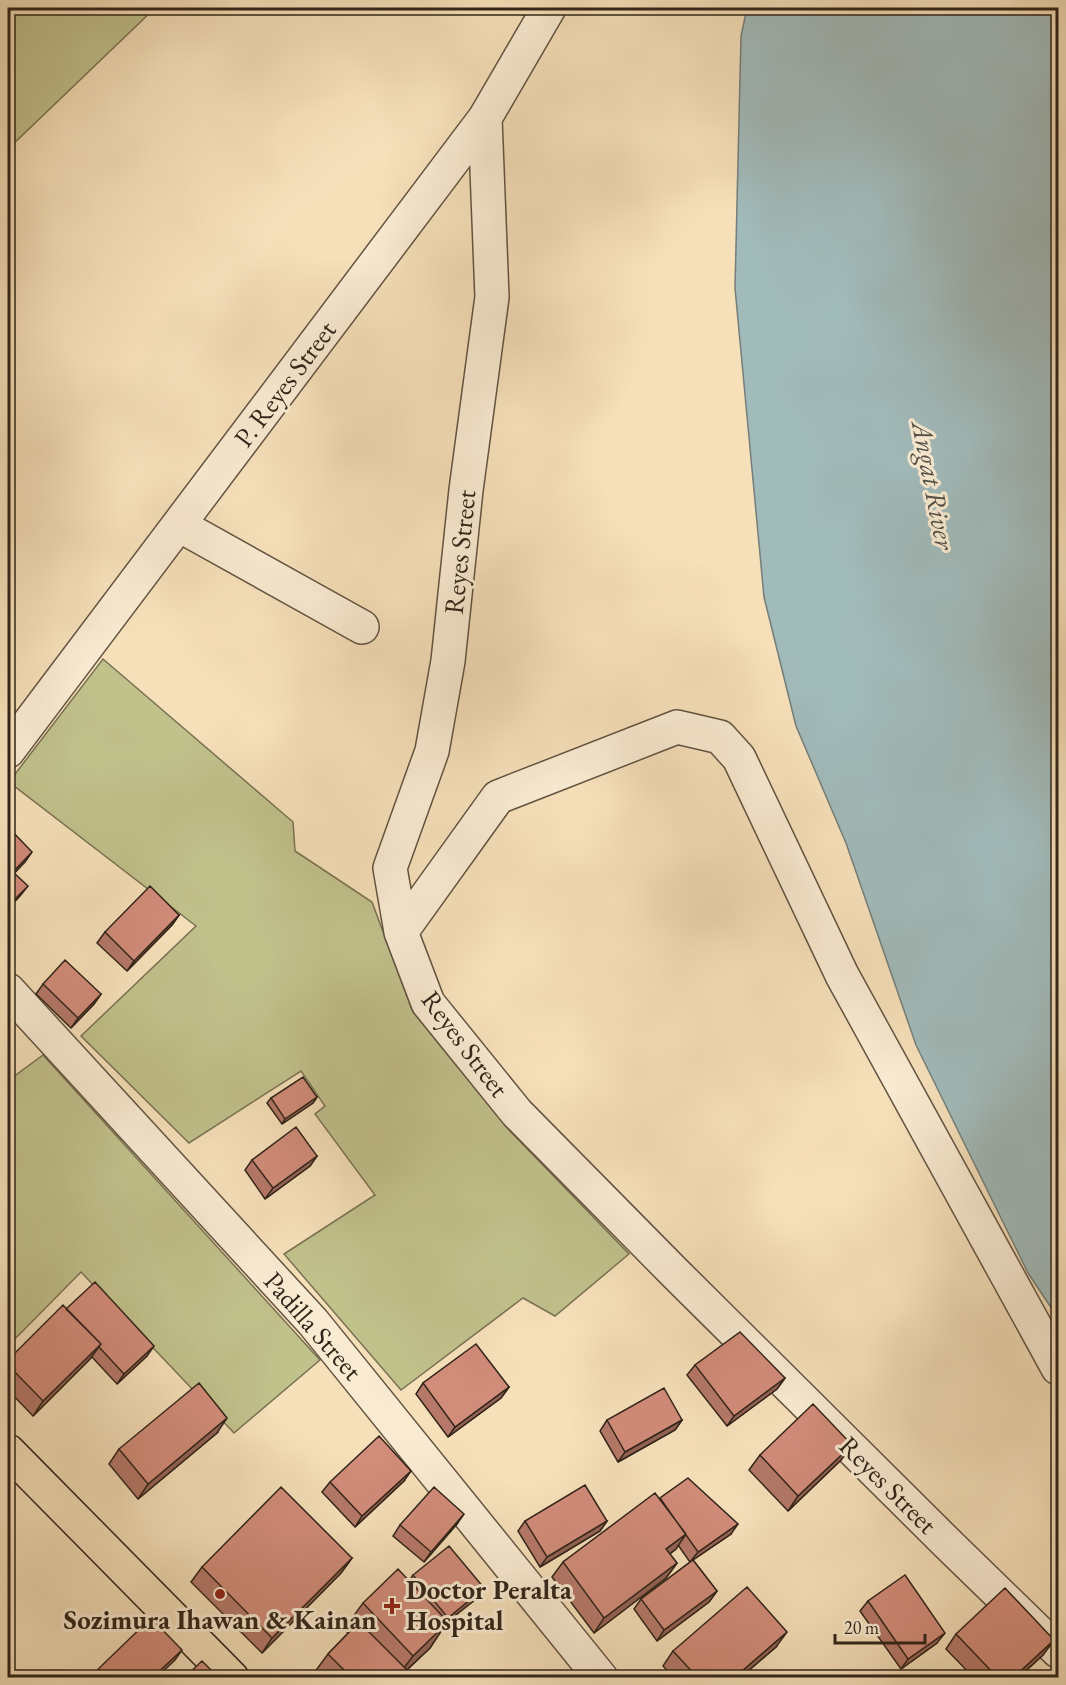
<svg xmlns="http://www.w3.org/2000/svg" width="1066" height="1685" font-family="'EB Garamond',serif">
<rect width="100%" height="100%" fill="#f6e0ba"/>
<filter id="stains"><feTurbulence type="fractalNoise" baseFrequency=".00333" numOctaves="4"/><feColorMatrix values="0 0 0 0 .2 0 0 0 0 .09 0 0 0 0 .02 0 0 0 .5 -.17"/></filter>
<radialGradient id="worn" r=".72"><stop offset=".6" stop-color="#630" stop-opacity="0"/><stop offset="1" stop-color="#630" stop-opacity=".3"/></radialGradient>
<!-- green -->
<path fill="#c1c18c" stroke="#797252" stroke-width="1.5" d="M8,8H155L8,149Z
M103,659L293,822L295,851L372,902L413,1012L509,1130L629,1254L555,1316L523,1298L401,1390L284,1254L375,1195L315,1114L325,1106L301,1071L189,1143L81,1036L196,926L9,782Z
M43,1055L320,1360L234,1433L81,1272L8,1346V1081Z"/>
<!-- water -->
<path fill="#a1baba" stroke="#747e7a" stroke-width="1.5" d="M747,8H1058V1318L1028,1273L916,1045L846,843L796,726L764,597L735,288L741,36Z"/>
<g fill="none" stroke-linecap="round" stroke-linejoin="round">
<defs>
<path id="minor" d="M485,118L492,297L466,490L448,661L432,751L390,868L401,932L428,1003L517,1113L674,1272L947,1543L1058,1651
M179,525L362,627
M8,751L485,118L549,8
M401,932L498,797L677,727L720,737L739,758L842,975L1058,1368
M8,990L313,1322L601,1678"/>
<path id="major" d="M8,1451L232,1678"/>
</defs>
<!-- minor casing -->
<use href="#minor" stroke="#625341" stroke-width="36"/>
<!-- major casing -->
<use href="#major" stroke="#312419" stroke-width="36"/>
<!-- minor -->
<use href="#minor" stroke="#f9ebd2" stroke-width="33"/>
<!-- major -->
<use href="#major" stroke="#f6e0ba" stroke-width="33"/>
</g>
<!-- wall -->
<path fill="#b57869" stroke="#312419" stroke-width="1.5" d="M179,915L172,925L127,971L97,943L105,932Z
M43,984L101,994L94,1004L71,1028L36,994Z
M317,1097L313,1103L282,1124L267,1103L271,1098Z
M317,1156L310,1166L265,1199L245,1170L252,1160Z
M66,1309L147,1356L117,1384L92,1357L33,1416L8,1390V1360Z
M695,1365L785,1378L777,1389L727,1426L687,1375Z
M423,1383L509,1387L501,1398L448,1437L416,1394Z
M607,1420H682L675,1430L618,1462L600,1431Z
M217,1433L138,1499L109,1464L119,1449Z
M852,1445L841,1460L788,1511L749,1470L760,1455Z
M404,1481L355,1527L322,1492L330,1482Z
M659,1499L731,1534L693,1560L717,1591L709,1602L657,1641L634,1609L641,1599L690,1562L678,1545L676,1549L670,1554L677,1563L666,1578L594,1633L552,1577L563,1562Z
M525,1521H607L600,1531L540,1567L518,1531Z
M457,1524L424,1562L393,1536L400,1525Z
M352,1558L341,1573L262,1653L191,1582L202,1567Z
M413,1575L476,1599L447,1622L430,1648L407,1670L402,1677H311L328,1654L348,1633L344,1629L363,1603L409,1581Z
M868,1601L937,1643L901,1669L860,1611Z
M956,1634L1054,1640L1043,1655L1019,1677H973L946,1649Z
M776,1647L741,1677H673L663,1666L673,1651Z"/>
<!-- shaded-wall -->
<path fill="#936255" stroke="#312419" stroke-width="1.5" d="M32,852L25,862L8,880L13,872Z
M28,886L20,896L8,909V906Z
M179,915L172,925L127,971L134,961Z
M101,994L94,1004L71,1028L78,1018Z
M317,1097L313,1103L282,1124L285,1119Z
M317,1156L310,1166L265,1199L273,1188Z
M101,1344L90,1359L33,1416L43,1401Z
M154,1346L147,1356L117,1384L124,1374Z
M785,1378L777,1389L727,1426L734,1416Z
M509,1387L501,1398L448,1437L455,1427Z
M227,1418L217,1433L138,1499L148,1484Z
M682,1420L675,1430L618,1462L625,1452Z
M852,1445L841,1460L788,1511L798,1496Z
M411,1471L404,1481L355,1527L362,1516Z
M464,1514L457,1524L424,1562L431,1552Z
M607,1521L600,1531L540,1567L547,1557Z
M738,1524L731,1534L690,1562L698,1552Z
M686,1534L676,1549L656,1564L666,1549Z
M352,1558L341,1573L262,1653L272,1638Z
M677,1563L666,1578L594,1633L604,1618Z
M484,1588L476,1599L447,1622L430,1648L399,1677H397L413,1656L441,1628L448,1618Z
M717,1591L709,1602L657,1641L664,1630Z
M787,1632L776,1647L741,1677H735Z
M945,1633L937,1643L901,1669L908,1659Z
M1054,1640L1043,1655L1019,1677H1014Z
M182,1650L175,1660L157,1677H153Z"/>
<!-- building -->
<path fill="#d28c7a" stroke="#312419" stroke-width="1.5" d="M8,827L32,852L13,872L28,886L8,906Z
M150,886L179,915L134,961L105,932Z
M65,960L101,994L78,1018L43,984Z
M303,1077L317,1097L285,1119L271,1098Z
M296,1127L317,1156L273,1188L252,1160Z
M95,1282L154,1346L124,1374L99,1347L101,1344L66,1309Z
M63,1305L101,1344L43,1401L8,1365V1360Z
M740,1332L785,1378L734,1416L695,1365Z
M476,1344L509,1387L455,1427L423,1383Z
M199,1383L227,1418L148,1484L119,1449Z
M664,1388L682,1420L625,1452L607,1420Z
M813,1404L852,1445L798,1496L760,1455Z
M379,1436L411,1471L362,1516L330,1482Z
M688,1478L738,1524L698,1552L660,1498Z
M585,1485L607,1521L547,1557L525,1521Z
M281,1487L352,1558L272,1638L202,1567Z
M434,1487L464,1514L431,1552L400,1525Z
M655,1493L686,1534L666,1549L677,1563L604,1618L563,1562Z
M449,1546L484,1588L448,1618L413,1575Z
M693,1560L717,1591L664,1630L641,1599Z
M398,1569L448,1622L413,1656L363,1603Z
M905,1575L945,1633L908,1659L868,1601Z
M747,1587L787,1632L735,1677H697L673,1651Z
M1005,1588L1054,1640L1014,1677H997L956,1634Z
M151,1618L182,1650L153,1677H93L91,1676Z
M359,1622L407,1670L400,1677H351L328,1654Z
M202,1661L218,1677H185Z"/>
<!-- markers -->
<g fill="#8f2418" stroke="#f9ebd2" stroke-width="2">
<circle cx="220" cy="1594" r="6"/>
<path d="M389 1597h6v6h6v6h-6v6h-6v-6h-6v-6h6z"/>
</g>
<g text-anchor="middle" stroke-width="6" stroke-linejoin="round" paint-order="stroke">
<!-- street labels -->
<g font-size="27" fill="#312419" stroke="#f9ebd2">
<text transform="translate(285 384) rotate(-53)" y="9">P. Reyes Street</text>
<text transform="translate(460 552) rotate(-84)" y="9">Reyes Street</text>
<text transform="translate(465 1044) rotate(53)" y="9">Reyes Street</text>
<text transform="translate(313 1326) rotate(49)" y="9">Padilla Street</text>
<text transform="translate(888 1485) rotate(45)" y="9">Reyes Street</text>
</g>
<!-- poi labels -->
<g font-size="27" font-weight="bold" fill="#312419" stroke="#f9ebd2" text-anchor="start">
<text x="406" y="1599">Doctor Peralta<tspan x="406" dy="31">Hospital</tspan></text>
<text x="220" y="1629" text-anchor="middle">Sozimura Ihawan &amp; Kainan</text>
</g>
<!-- water labels -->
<g font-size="28" font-style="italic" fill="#535149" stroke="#f9ebd2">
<text transform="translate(934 485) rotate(79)" y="10">Angat River</text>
</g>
</g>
<!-- margin -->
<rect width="1066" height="1685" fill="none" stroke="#f6e0ba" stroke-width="30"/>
<rect x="9" y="9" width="1048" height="1667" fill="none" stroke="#312419" stroke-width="3"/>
<rect x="15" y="15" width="1036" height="1655" fill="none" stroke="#312419" stroke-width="1.5"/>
<!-- scale -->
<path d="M835 1634v9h90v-9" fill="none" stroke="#312419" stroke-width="3"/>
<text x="844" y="1634" font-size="18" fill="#312419" stroke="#f9ebd2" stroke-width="4.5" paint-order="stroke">20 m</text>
<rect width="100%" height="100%" filter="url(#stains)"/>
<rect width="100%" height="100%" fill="url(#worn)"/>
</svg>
